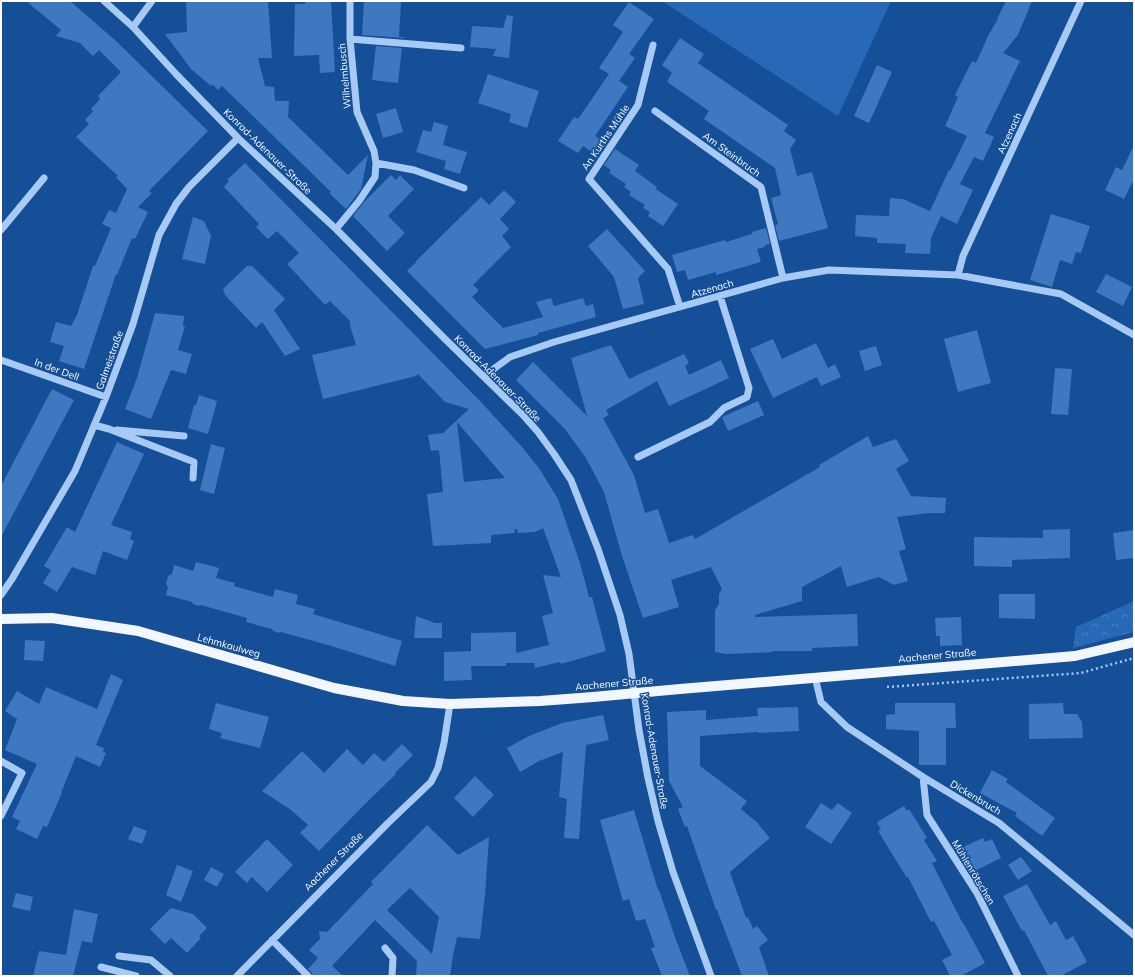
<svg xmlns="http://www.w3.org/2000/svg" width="1135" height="977" font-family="Mulish,sans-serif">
<defs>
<pattern id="forest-crowns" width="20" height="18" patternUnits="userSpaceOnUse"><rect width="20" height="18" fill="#2769b6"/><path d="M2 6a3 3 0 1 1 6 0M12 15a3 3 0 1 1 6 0" fill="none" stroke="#4780c1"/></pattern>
</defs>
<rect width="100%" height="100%" fill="#144f98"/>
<!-- green -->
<path fill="#2769b6" d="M662,1H891L838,116Z"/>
<!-- forest -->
<path fill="url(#forest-crowns)" d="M1134,601V632L1073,648L1076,627Z"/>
<!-- building -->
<path fill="#3d78c0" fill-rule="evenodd" d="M26,1H70L116,41L208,131L149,191L152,193L138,207L148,212L135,239L132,238L117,275L116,274L84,369L59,361L64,346L50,342L56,322L71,326L77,315L93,266H95L111,228L102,224L109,210L116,213L127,189L116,177L118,176L76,137L89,124L85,120L93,111L91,109L100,99L98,96L121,72L99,50L93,56L80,43L56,36L61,30Z
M186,1H268L272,58H258L265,86L274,87L275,101H289L288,117L348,175L368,155L361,189L346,209L329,193L331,192L222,86L218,90L212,84L211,86L191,69L165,34L187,32Z
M305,1H331L335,72L320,73L319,55L294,56L295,4H305Z
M364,1H401L399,37H404V38L362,35Z
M1006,1H1032L1018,35L1003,53L1020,61L985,133L994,137L983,161L974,157L960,184L973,190L957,224L941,216L931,238L930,254L905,253L906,244L877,243V238L855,236L856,215L889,216L890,198L903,199L941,216L930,211L949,170L950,171L967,136L945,126L958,97L955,95L972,61L976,63L988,36L998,19H997Z
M629,2L654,19L629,54L635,58L619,81L618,80L628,87L595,136L607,143L598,156L583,146L578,153L558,141L574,117L578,119L609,74L599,68L623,32L613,25Z
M507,15L513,16L509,58L493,56L496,49L470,47L472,26L503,28Z
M680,38L704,54L698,63L788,125L784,131L796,140L790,149L797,176L812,172L828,228L779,241L775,225L778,224L771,198L781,195L775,168L704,119L709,111L667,82L672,73L662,65Z
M376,46L402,48L398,83L372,80Z
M877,65L892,72L869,123L854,116Z
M488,74L539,91L527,128L509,122L511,114L478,103Z
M396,108L403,132L383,138L376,114Z
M434,122L448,126L443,145L467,152L460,174L444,169L446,161L416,152L423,130L431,132Z
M1134,145V179L1124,199L1105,190L1116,167L1122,170Z
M615,149L639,165L635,171L657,187L656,189L678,204L663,226L648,216L650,212L643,208L645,205L629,195L631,192L624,187L626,184L609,173L611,170L604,165Z
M245,163L481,402L522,447L539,468L558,499L580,563L589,597H592L606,651L561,664L560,662L535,668L534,663H506V666H471L472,680L444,681V652L471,651V633L516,632V653L549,645L542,616L553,613L543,575L561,577L543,528L535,532L518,533L517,529H514L515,533L491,535V543L433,546L427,494L443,492L439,450L431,451L428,435L443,433L469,409L445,402L418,374L416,376L323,399L312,355L356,345L350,326V321L330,301L325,305L287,264L299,253L277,231L268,239L256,227L259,224L224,187L229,181L227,180ZM457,422L505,478L464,482Z
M391,175L396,180L400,175L414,189L388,216L405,233L387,251L353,216L365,201Z
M504,190L516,202L500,219L509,229L502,236L511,247L473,285L479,290L472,297L503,328L543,317L536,302L551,298L554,306L583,298L586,306L593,304L596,317L538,333V335L485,349L407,271L416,262V261L481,197L489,205Z
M1051,214L1090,226L1081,253L1076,252L1072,264L1060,260L1052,287L1030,280Z
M193,217L204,221L211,236L205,264L182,259Z
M766,228L770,244L765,245V247L757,249L761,262L716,275V272L688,280L685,270L677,272L672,255L725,240L726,242L752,234V232Z
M607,229L645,271L638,278L644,304L623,309L614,277L588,246Z
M247,266H252L285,299L274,310L300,349L285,356L262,322L256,328L225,295L223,289Z
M1106,274L1132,287L1123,306L1096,292Z
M155,313L184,316L183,326H185L178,350L192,354L186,374L171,370L151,419L125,409L137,378Z
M977,330L991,383L958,392L944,339Z
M773,339L782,359L816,343L828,368L835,364L841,377L821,386L817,377L773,398L750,349Z
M611,345L629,379L684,354L689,363L685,366L689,375L721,360L729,378L669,406L657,381L606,410L609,415L603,418L634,475L645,513L658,509L669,543L693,535L695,539L820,467L819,465L868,436L873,447L896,439L909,461L896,469L911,496L946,498L945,513H929L897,517L906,549L899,551L908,581L894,585L879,577L847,587L841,566L802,587V601L755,615V617L857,614L858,646L812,648V651H773V652L726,654L715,652V610L719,604V594L722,589L711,567L671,580L679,607L643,618L622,556L604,492L586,458L565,429L516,380L533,362L587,416L571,358Z
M876,346L882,365L865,371L859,351Z
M1055,368L1072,369L1068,415L1051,414Z
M52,389L74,400L1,537V486Z
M199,395L217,401L208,434L188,428L194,405H196Z
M758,401L764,415L728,431L722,417Z
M117,442L144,454L111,525L132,532L130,539L134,541L127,560L103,551L95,575L72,567L57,592L43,583L51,570L44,566L67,527L75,532Z
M211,444L225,448L214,494L200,490Z
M1070,529V558L1012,560V567L974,566V537L1043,538V530Z
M1134,530V558L1116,560L1113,533Z
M196,562L219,568L216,578L235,583L234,586L273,597L275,589L298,595L296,604L315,609L313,614L402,641L395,666L328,645L281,632L279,633L273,631L272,629L246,622L247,618L201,605L199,606L193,604L192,602L166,595L168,587L166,584L168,576L172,574L174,565L193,571Z
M999,594H1035V619L999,618Z
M416,616L435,623H442V638H414Z
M961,617L962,645L940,646V636H936L935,618Z
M25,640L45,641L43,661L24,660Z
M111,674L123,680L96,745L104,748L103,752L106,753L100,767L76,756L61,793H62L47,827L43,826L37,839L16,829L20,821L12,817L37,764L5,750L17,719L5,711L17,691L39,704L46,687L97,709Z
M216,703L269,717L260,748L220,738L222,733L209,729Z
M895,703H955L956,728H946V765H919V731L886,729V715L895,714Z
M1063,703L1064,714H1077L1082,722L1083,738L1029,739V704Z
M798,707L799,731L758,733V732L700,736V766L747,801L741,809L759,824H758L770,838L730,872L746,918L748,917L753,929L757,926L768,940L759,947L769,976H742L717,910H716L687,826L685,827L678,809L683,807L669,781L667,712L706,710V720L758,716L757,708Z
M603,715L609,740L586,745L579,839L564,838L567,799L559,797L563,752L539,761L520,772L507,748L529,736L562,723Z
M402,744L413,755L395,773L396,774L366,803L319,851L300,833L308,825L291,810L262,791L302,751L324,773L347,749L363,765L374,753L384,762Z
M992,770L1008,779L1006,782L1055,818L1042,836L1015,816L1017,813L980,793Z
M475,776L494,795L473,817L454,798Z
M821,803L832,810L838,803L852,813L831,844L805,827Z
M904,806L907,811L909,809L927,838L924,840L937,861L932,863L963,924H964L985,963L961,976H950L942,960L952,955L934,921L931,922L908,877L907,878L878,831L881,830L877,822Z
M634,810L658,890H659L676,940L690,976H662L651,948L655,947L645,919L636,921L629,899L623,901L600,820Z
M427,825L458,855L489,837L485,895L480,939L457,937L453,955L450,976H416L417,961L375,920L332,966L343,976H313L312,973L308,969L318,958L309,950L320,939L319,931L327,932L373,884L371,882ZM410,888L439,917L432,954L387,910Z
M134,826L147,831L142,844L128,839Z
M983,838L985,842L992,839L1001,858L975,871L963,847Z
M267,839L293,865L267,892L252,877L247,883L235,872Z
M1021,857L1032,871L1018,880L1008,865Z
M177,865L193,871L181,902L166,895Z
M211,867L224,874L217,887L204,880Z
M1027,884L1050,925L1056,921L1066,940L1073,936L1087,962L1061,976H1048L1024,930L1022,931L1003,896Z
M16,893L33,897L30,911L12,907Z
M171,908L193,914L207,928L199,936L201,938L187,953L171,938L165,944L150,929Z
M74,909L98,914L92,943L82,941L73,976H33L39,951L66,955Z"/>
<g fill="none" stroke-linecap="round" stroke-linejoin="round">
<!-- path -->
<path stroke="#a6caf3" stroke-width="2.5" stroke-dasharray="2 3" stroke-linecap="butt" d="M887,687L1081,673L1134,658"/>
<!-- minor -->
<path stroke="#a6caf3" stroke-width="7" d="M104,1L133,27L176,74L238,138L336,229L444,338L522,414L538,432L554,454L571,480L598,549L620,615L629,654L639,730L648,778L658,821L673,872L711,976
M133,27L152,1
M350,39L461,48
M653,45L638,105L589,179L668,269L680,307
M655,111L761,187L783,278
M376,163L414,170L464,188
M336,229L359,201L375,177L376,163L374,151L357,112L350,39V1
M1,230L44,178
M958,275L963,256L1081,1
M1,360L106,397
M484,376L510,357L554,342L783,278L829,270L958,275L1061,294L1134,335
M94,425L109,429L194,462L193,478
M117,430L184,436
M638,457L710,422L724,408L747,397L749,388L720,296
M1,595L12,579L75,471L106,397L133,324L159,235L176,204L189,187L238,138
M815,677L821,702L847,727L923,777L999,823L1134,935
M1,761L22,773L1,816
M923,777L927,815L977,893L1018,976
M272,940L308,976
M385,948L393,958L392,976
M119,956L151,960L170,976
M101,967L136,976
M237,976L388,823L431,782L438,768L444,743L450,704"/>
<!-- major -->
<path stroke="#f2f7ff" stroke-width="10" d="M1,619L52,618L138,631L334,688L403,701L450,704L540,701L593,697L680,689L1075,656L1134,642"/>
</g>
<g text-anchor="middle" stroke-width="3" stroke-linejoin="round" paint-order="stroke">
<!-- street labels -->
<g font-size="10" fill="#fff" stroke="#144f98">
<text transform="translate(344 76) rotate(-95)" y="4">Wilhelmbusch</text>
<text transform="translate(1009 133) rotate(-65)" y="4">Atzenach</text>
<text transform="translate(605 137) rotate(-56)" y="4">An Kurths Mühle</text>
<text transform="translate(268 151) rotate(44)" y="4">Konrad-Adenauer-Straße</text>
<text transform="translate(732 154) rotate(36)" y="4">Am Steinbruch</text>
<text transform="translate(712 288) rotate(-16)" y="4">Atzenach</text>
<text transform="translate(109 360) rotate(-70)" y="4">Galmeistraße</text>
<text transform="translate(57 369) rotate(20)" y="4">In der Dell</text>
<text transform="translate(498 378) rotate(45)" y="4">Konrad-Adenauer-Straße</text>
<text transform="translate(229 645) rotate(16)" y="4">Lehmkaulweg</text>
<text transform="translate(937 655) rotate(-5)" y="4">Aachener Straße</text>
<text transform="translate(614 683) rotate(-5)" y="4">Aachener Straße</text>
<text transform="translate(655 751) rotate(80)" y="4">Konrad-Adenauer-Straße</text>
<text transform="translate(976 797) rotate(31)" y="4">Dickenbruch</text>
<text transform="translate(333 861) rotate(-45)" y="4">Aachener Straße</text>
<text transform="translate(974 872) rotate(59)" y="4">Mühlenrötschen</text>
</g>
</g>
<!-- border -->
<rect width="1135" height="977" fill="none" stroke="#ffffff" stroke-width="4"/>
</svg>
